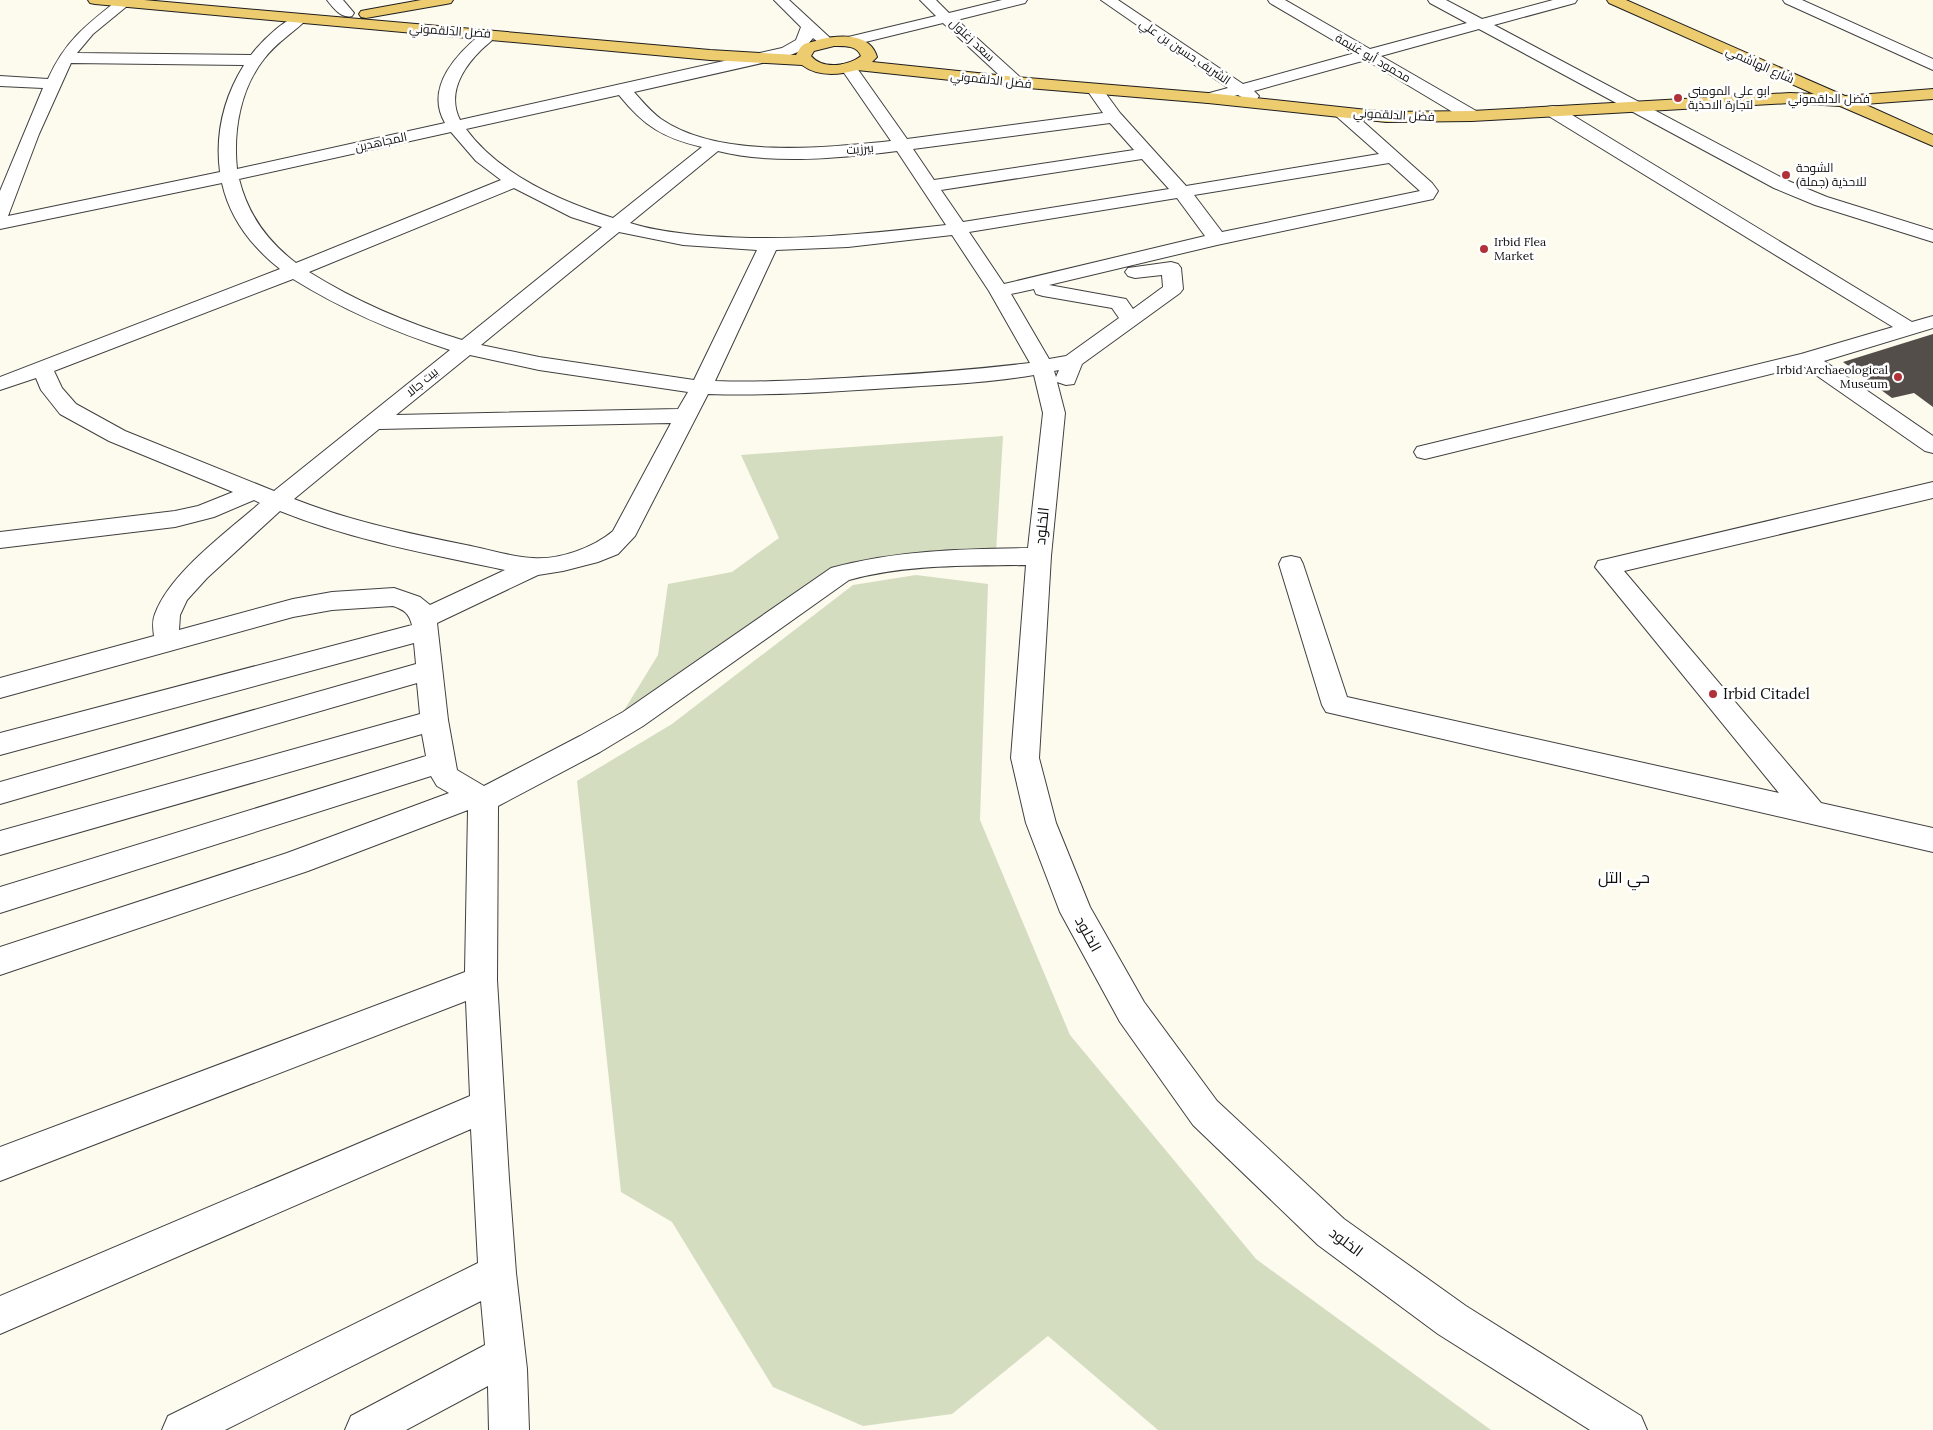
<svg xmlns="http://www.w3.org/2000/svg" width="1933" height="1430" font-family="Lora,Cairo,serif">
<rect width="100%" height="100%" fill="#fdfaee"/>
<!-- cemetery -->
<path fill="#d5ddc1" d="M1003,436L996,552L840,574L615,725L658,655L668,584L732,572L779,538L741,455Z
M916,575L988,584L980,820L1070,1035L1256,1259L1491,1430H1158L1048,1336L952,1414L863,1426L773,1387L672,1222L621,1192L577,781L672,724L853,585Z"/>
<!-- building -->
<path fill="#544e4a" d="M1933,334V407L1914,393L1892,398L1843,362Z"/>
<g fill="none" stroke-linecap="round" stroke-linejoin="round">
<defs>
<path id="minor" d="M118,0H131L132,2L93,34L77,53L251,55C260,43 290,12 304,16L306,19L304,22C291,34 275,44 264,59C240,89 233,132 237,169L445,123C424,87 458,52 485,31H495L498,34C493,40 486,45 481,50C462,69 447,94 460,120L782,48L796,40L801,27L774,0H789L828,36L831,39L828,42H818L813,38L803,50L780,59L634,92C642,101 651,112 661,119C719,159 824,148 891,141L840,67L842,64H854L907,139L1103,113L1087,90L1089,87H1101L1120,113L1186,186L1379,154L1336,116L1334,112L1336,108H1348L1432,183L1438,191L1433,199L1217,245L1049,285L1126,299L1133,309L1163,287L1162,275L1135,278L1128,276L1125,272L1128,268L1171,262L1178,264L1181,268L1183,289L1180,293L1082,364L1074,384L1066,385L1057,382L1065,413L1051,556L1039,758L1056,823L1090,907L1144,1002L1217,1101L1344,1219L1466,1306L1641,1416L1647,1430H1590L1438,1334L1318,1245L1193,1125L1120,1022L1060,912L1026,823L1011,758L1026,565C967,566 906,564 849,580L643,726L600,752L498,806L497,980L509,1179L516,1273L527,1369L529,1430H489L488,1386L406,1430H345L351,1416L485,1345L481,1301L225,1430H162L168,1416L478,1263L471,1129L0,1334V1296L470,1096L466,1001L0,1181V1147L465,972L468,810L308,871L0,975V947L287,853L449,793L437,786L431,776L0,913V887L426,756L422,734L0,855V831L420,714L417,683L0,804V782L416,664L414,643L0,755V733L412,625C409,613 404,610 393,606L332,610L293,617L0,698V678L154,636C153,629 152,621 155,614C170,573 227,532 260,503L254,500L214,517L175,527L0,548V532L175,511L198,506L233,492L109,441L60,414L41,390L36,378L0,390V377L280,269C252,247 230,219 222,183L0,229V191L43,88L0,86V76L48,79C65,41 86,25 118,0ZM71,63L244,65C224,97 215,134 220,172L8,216L39,134ZM619,95C644,126 663,138 702,147L613,218C560,201 500,175 466,129ZM1110,123L1134,150L934,180L913,149ZM451,132L476,161L501,180L296,263C267,241 248,215 239,179ZM718,151C773,165 842,158 897,151L946,225C867,234 788,242 709,236C683,234 655,231 630,223ZM1142,159L1169,189L963,222L941,190ZM1389,163L1420,191L1222,232L1194,195ZM514,188L571,217L602,227L462,340C407,323 357,302 309,272ZM1177,198L1205,236L1004,284L969,232ZM619,232L683,245L757,250L694,380L539,357L481,345ZM952,235L989,291L1030,363C979,369 929,373 878,376C824,379 769,383 715,381L776,250L848,247ZM293,279C343,310 394,332 450,350L274,491L125,431L76,404L62,388L54,371ZM1034,289L1036,294L1043,296L1112,308L1119,318L1066,356L1049,359L1011,294ZM470,355L539,370L688,392L678,409L396,415ZM1059,370L1056,377L1054,371ZM1034,375L1043,413L1028,548C961,549 896,550 831,568L623,712L580,736L484,786L457,770L448,720L437,623L538,575L563,571L598,562L618,554L635,536L708,394C769,396 830,392 890,388C938,385 987,383 1034,375ZM671,423L613,531C593,548 559,560 533,558C511,557 487,549 466,545C407,533 350,521 294,499L379,429ZM280,511C352,540 429,554 505,570L430,605L420,597L394,588L332,592L293,599L179,630L180,615L187,600L207,578Z
M327,0H343L354,13L352,16C342,19 333,8 327,0Z
M920,0H936L949,13L1002,0H1027L1025,3L957,20L1022,79L1024,82L1022,85H1010L943,23L849,46L844,44L841,41L844,38L936,16Z
M1101,0H1118L1243,84L1355,53L1270,3L1268,0H1285L1370,49L1467,23L1430,3L1428,0H1446L1482,19L1553,0H1577L1575,3L1494,25L1786,180L1827,197L1933,230V242L1815,205L1774,188L1479,29L1381,56L1478,112L1480,116L1478,120H1466L1366,60L1254,91L1259,96L1257,99H1245L1238,95L1208,103L1202,101L1200,98L1202,95L1228,88Z
M1783,0H1802L1933,59V70L1785,3Z
M1553,106L1559,107L1912,322L1933,316V328L1824,361L1933,436V453L1925,451L1803,366L1425,459L1417,457L1414,452L1417,447L1801,354L1893,327L1547,115L1545,111L1547,107Z
M1933,482V498L1624,571L1821,803L1933,828V852L1326,712L1322,705L1279,564L1282,558L1291,556L1300,558L1303,564L1347,697L1779,793L1595,567L1598,561L1607,559Z"/>
<path id="major" d="M88,0H144L710,50L796,55C798,52 800,47 803,45C807,42 814,42 818,40C838,35 870,32 877,57L872,62L1016,77L1208,93L1386,112L1472,111L1790,93L1814,94L1609,3L1607,0H1626L1845,96L1933,89V99L1864,104L1933,135V146L1840,106L1790,103L1472,121L1386,122L1208,103L1016,87L857,70C839,75 818,77 802,65L710,60L95,4L90,3ZM834,46C844,46 857,45 861,56C848,66 823,70 811,56L814,51Z
M421,0H453L451,3L446,4L366,18L361,17L359,14L361,11L366,10Z"/>
</defs>
<!-- minor casing -->
<use href="#minor" stroke="#404040" stroke-width="2"/>
<!-- major casing -->
<use href="#major" stroke="#1e1e1e" stroke-width="2"/>
<!-- minor -->
<use href="#minor" fill="#fff" fill-rule="evenodd"/>
<!-- major -->
<use href="#major" fill="#edcb6f" fill-rule="evenodd"/>
</g>
<!-- markers -->
<g fill="#b1313a" stroke="#fff" stroke-width="2">
<circle cx="1678" cy="98" r="5"/>
<circle cx="1786" cy="175" r="5"/>
<circle cx="1484" cy="249" r="5"/>
<circle cx="1898" cy="377" r="5"/>
<circle cx="1713" cy="694" r="5"/>
</g>
<g text-anchor="middle" stroke-width="5" stroke-linejoin="round" paint-order="stroke">
<!-- far-street labels -->
<g font-size="12" fill="#0d0d0d" stroke="#fff">
<text transform="translate(450 31) rotate(4)" y="4">فضل الدلقموني</text>
<text transform="translate(972 40) rotate(43)" y="4">سعد زغلول</text>
<text transform="translate(1185 52) rotate(34)" y="4">الشريف حسين بن علي</text>
<text transform="translate(1373 58) rotate(30)" y="4">محمود أبو غنيمة</text>
<text transform="translate(1760 65) rotate(24)" y="4">شارع الهاشمي</text>
<text transform="translate(991 80) rotate(6)" y="4">فضل الدلقموني</text>
<text x="1829" y="103">فضل الدلقموني</text>
<text transform="translate(1394 115) rotate(3)" y="4">فضل الدلقموني</text>
<text transform="translate(381 142) rotate(-12)" y="4">المجاهدين</text>
<text transform="translate(860 149) rotate(-5)" y="4">بيرزيت</text>
<text transform="translate(422 382) rotate(-40)" y="4">بيت جالا</text>
</g>
<!-- far-poi labels -->
<g font-size="12" fill="#0d0d0d" stroke="#fff" text-anchor="start">
<text x="1688" y="95">ابو علي المومني<tspan x="1688" dy="14">لتجارة الاحذية</tspan></text>
<text x="1796" y="172">الشوحة<tspan x="1796" dy="14">للاحذية (جملة)</tspan></text>
<text x="1494" y="246">Irbid Flea<tspan x="1494" dy="14">Market</tspan></text>
<text x="1888" y="374" text-anchor="end">Irbid Archaeological<tspan x="1888" dy="14">Museum</tspan></text>
</g>
<!-- street labels -->
<g font-size="15" fill="#0d0d0d" stroke="#fff">
<text transform="translate(1042 526) rotate(-84)" y="5">الخلود</text>
<text transform="translate(1088 934) rotate(61)" y="5">الخلود</text>
<text transform="translate(1346 1242) rotate(37)" y="5">الخلود</text>
</g>
<!-- poi labels -->
<g font-size="15" fill="#0d0d0d" stroke="#fff" text-anchor="start">
<text x="1723" y="699">Irbid Citadel</text>
</g>
<!-- neighbourhood labels -->
<g font-size="16" fill="#0d0d0d" stroke="#fff">
<text x="1624" y="883">حي التل</text>
</g>
</g>
</svg>
